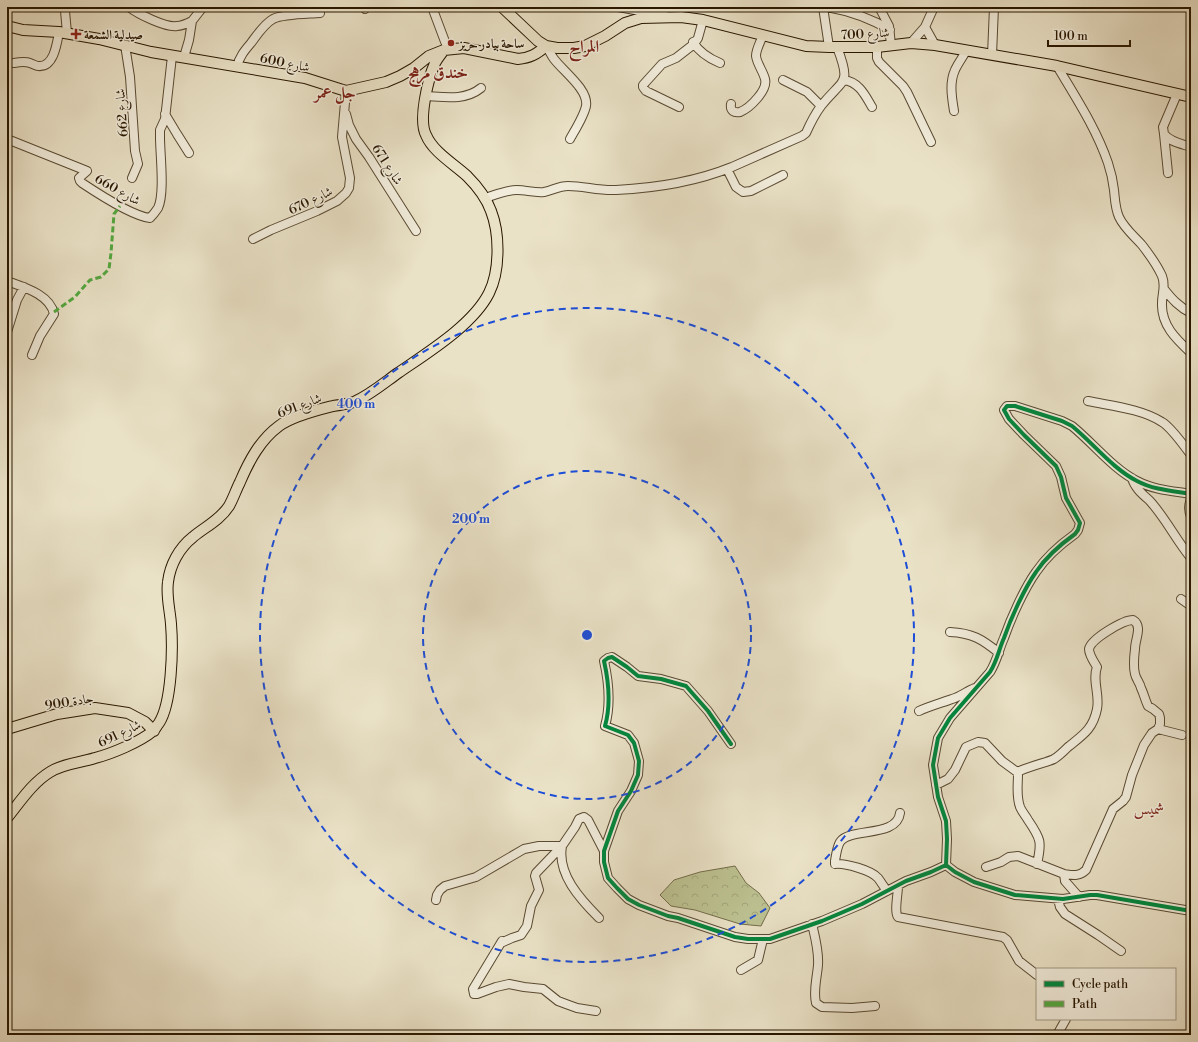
<svg xmlns="http://www.w3.org/2000/svg" width="1198" height="1042" font-family="'Libre Bodoni',Amiri,serif">
<defs>
<pattern id="forest-crowns" width="20" height="18" patternUnits="userSpaceOnUse"><rect width="20" height="18" fill="#bdc292"/><path d="M2 6a3 3 0 1 1 6 0M12 15a3 3 0 1 1 6 0" fill="none" stroke="#a2a67c"/></pattern>
</defs>
<rect width="100%" height="100%" fill="#eae2c7"/>
<filter id="stains"><feTurbulence type="fractalNoise" baseFrequency=".005" numOctaves="4"/><feColorMatrix values="0 0 0 0 .2 0 0 0 0 .09 0 0 0 0 .02 0 0 0 .5 -.17"/></filter>
<radialGradient id="worn" r=".72"><stop offset=".6" stop-color="#630" stop-opacity="0"/><stop offset="1" stop-color="#630" stop-opacity=".3"/></radialGradient>
<!-- forest -->
<path fill="url(#forest-crowns)" stroke="#736c49" d="M735,866L746,883L759,893L770,908L761,926L740,924L695,910L671,906L660,895L674,880L700,872Z"/>
<g fill="none" stroke-linecap="round" stroke-linejoin="round">
<defs>
<path id="minor" d="M63,7L65,11L67,33
M129,7C138,14 166,28 177,26C182,26 188,23 192,21
M432,7L444,39L448,49
M618,7L635,10L666,9
M823,7L829,47
M827,7C850,11 870,18 890,30
M879,7L889,26L891,45
M365,9L366,7
M925,27L935,45
M693,42C699,52 708,58 720,63
M911,43L925,27L934,7
M125,45L130,77L135,151L138,164L132,178
M546,46C549,50 551,55 554,59C563,71 589,90 586,106C584,116 575,130 570,139
M877,47V58L879,62L903,86L907,92L931,142
M992,55L994,7
M184,57L189,40L192,21L203,7
M14,63C19,62 25,61 30,63C33,64 36,66 38,66C54,68 57,43 59,32
M1057,66C1076,98 1096,128 1108,163C1111,172 1113,181 1114,190C1115,199 1115,208 1119,217C1124,228 1134,236 1142,245C1149,254 1157,265 1162,276C1166,286 1162,293 1162,303C1161,325 1176,339 1191,353
M237,67C239,57 245,50 251,43C257,35 264,24 273,19C283,14 308,14 320,13
M783,80L807,92L821,106
M844,80C859,82 865,95 872,107
M1177,94L1163,127L1164,134C1170,142 1182,144 1191,147
M426,96C444,97 465,101 481,88
M731,104C730,111 734,113 740,112C750,108 768,90 765,79C763,71 757,64 756,56C756,49 761,41 763,35
M679,107L646,91L643,87V85L662,64L676,58L694,44L698,38L703,20
M954,111C952,98 949,83 955,70C958,63 963,57 966,51
M165,114L177,134L189,153
M346,114L349,125L356,139L369,157L416,231
M1164,134L1168,173
M7,139L87,171L79,178L80,181L82,183C97,193 132,216 150,218C153,215 156,211 158,208C165,193 160,155 160,137V130L165,119L172,56
M727,169L736,187L743,192L751,191L783,175
M485,198C495,195 506,190 517,190C526,190 535,193 544,192C553,190 559,186 568,186C584,186 599,191 616,190C656,188 695,182 732,167L802,136L806,133C810,124 815,114 821,106C843,78 852,86 837,47
M253,239L271,230L317,211L337,201L346,193L349,188L350,178L342,137L346,91
M7,281C23,287 50,294 54,314L40,336L32,355
M1164,289C1172,299 1179,307 1191,313
M7,332L17,300L24,287
M1088,401C1112,406 1142,409 1162,422C1172,428 1184,446 1191,455
M1132,478C1134,487 1142,494 1149,500C1165,517 1176,540 1191,558
M1191,494C1173,491 1154,490 1137,481C1113,469 1093,443 1072,426L1062,421L1015,406H1007L1004,410L1009,419L1024,435L1056,466L1061,477L1066,498L1080,523L1078,530L1075,534C1061,544 1046,557 1036,572C1024,589 1011,618 1004,638C999,649 997,661 990,672L950,718L938,738L933,765L938,797L946,821L947,839L946,865L955,872L974,882L1015,895L1063,899L1090,895H1097L1191,911
M1191,498C1189,505 1188,509 1191,517
M1181,599L1191,606
M950,632C972,633 982,639 999,653
M919,711C930,706 941,703 952,699C960,697 967,691 975,688
M1158,729L1182,735
M731,744L708,711L686,686L661,679L638,676L627,667L612,657L608,658L604,661C609,683 611,705 605,726L628,735L634,743L639,761L638,775L631,791L618,811L604,851V862L608,878L617,888L628,899L639,905L668,916L678,918L735,937L748,939H770L822,921L862,904L906,881L931,872L946,865
M1017,772L1018,774C1018,785 1016,796 1020,807C1022,812 1026,816 1028,820C1041,839 1042,842 1037,864
M936,785L948,779L955,770L966,747L978,742L985,743L1002,761L1017,772C1026,768 1036,765 1046,762C1049,761 1052,760 1054,759C1059,756 1064,751 1068,747C1083,735 1093,729 1097,709C1100,695 1092,680 1097,667C1094,662 1089,655 1089,649C1091,639 1123,620 1133,620C1143,626 1135,639 1135,649C1134,657 1133,666 1135,674C1136,679 1140,683 1141,688C1144,694 1145,700 1148,706L1153,709L1159,714L1160,718V724L1158,729L1152,733L1144,745L1132,775L1126,797L1123,801L1113,809L1086,870C1079,877 1072,875 1064,874
M986,867L1001,862L1009,857L1018,856L1064,874L1065,881L1079,897
M898,886C898,894 894,912 898,917L1003,937L1007,940L1019,961L1037,975
M887,891C884,887 881,882 878,878C871,870 845,863 835,864V861C836,855 837,847 840,842C850,827 897,838 900,813
M1058,899L1060,907L1065,914L1098,935L1121,951
M436,900L437,895L440,890L445,886L476,877L524,849L539,846H562C557,874 580,899 599,918
M812,924C815,937 819,951 818,965C817,978 813,991 816,1003L822,1007L852,1008L875,1006
M741,970L758,960L763,939
M596,1011L577,1008L566,1004L558,1001L543,989L524,987L509,984L496,987L477,994H474L473,989L502,941L503,942L512,938L521,935L527,926L531,906L539,890L535,876L536,873L562,846L575,827L579,819L584,817L588,820L604,851
M1057,1035L1066,1019"/>
<path id="major" d="M502,7L538,41L546,46L557,48H574L585,46L605,36L625,23L641,18L681,17L703,20L806,46L829,47H877L911,43L935,45L1057,66L1191,97
M7,26L23,30L59,32L99,39L151,52L305,78L346,91L386,82L400,76L414,68L429,56L444,50L464,48L518,59C530,58 537,54 546,46
M7,729L57,714L95,708L128,713L145,722L154,731
M7,818C20,802 32,783 50,772C64,763 80,763 95,758C111,754 140,742 153,731C155,730 157,725 159,723C172,703 173,648 171,624C170,610 166,596 168,582C170,565 179,548 193,537C205,527 220,520 229,506C233,499 236,490 240,482C249,461 260,440 279,426C292,416 317,410 333,406C340,405 347,404 354,402C370,395 384,383 398,373C427,353 473,325 489,293C500,271 500,234 491,211C486,197 477,186 467,176C454,164 433,152 426,135C418,120 428,79 435,63C437,59 441,54 444,50"/>
</defs>
<!-- minor casing -->
<use href="#minor" stroke="#594a32" stroke-width="10"/>
<!-- major casing -->
<use href="#major" stroke="#291700" stroke-width="12"/>
<!-- minor -->
<use href="#minor" stroke="#f1ecdb" stroke-width="8"/>
<!-- major -->
<use href="#major" stroke="#eae2c7" stroke-width="10"/>
<!-- quiet -->
<path stroke="#53a940" stroke-width="3" stroke-dasharray="6 3" stroke-linecap="butt" d="M190,7L199,11
M54,312L75,297L90,280L101,277L109,269L111,253L114,214L120,206"/>
<defs>
<path id="cycleway" d="M1191,494C1173,491 1154,490 1137,481C1113,469 1093,443 1072,426L1062,421L1015,406H1007L1004,410L1009,419L1024,435L1056,466L1061,477L1066,498L1080,523L1078,530L1075,534C1061,544 1046,557 1036,572C1024,589 1011,618 1004,638C999,649 997,661 990,672L950,718L938,738L933,765L938,797L946,821L947,839L946,865L955,872L974,882L1015,895L1063,899L1090,895H1097L1191,911
M731,744L708,711L686,686L661,679L638,676L627,667L612,657L608,658L604,661C609,683 611,705 605,726L628,735L634,743L639,761L638,775L631,791L618,811L604,851V862L608,878L617,888L628,899L639,905L668,916L678,918L735,937L748,939H770L822,921L862,904L906,881L931,872L946,865"/>
</defs>
<!-- cycleway casing -->
<use href="#cycleway" stroke="#f1ecdb" stroke-width="6"/>
<!-- cycleway -->
<use href="#cycleway" stroke="#00873e" stroke-width="4"/>
</g>
<!-- distance rings -->
<g fill="none" stroke="#1d4ed8" stroke-width="2" stroke-dasharray="7 5">
<circle cx="587" cy="635" r="164"/>
<circle cx="587" cy="635" r="327"/>
</g>
<!-- markers -->
<g fill="#8f2418" stroke="#f1ecdb" stroke-width="1.5">
<path d="M74 28h4v4h4v4h-4v4h-4v-4h-4v-4h4z"/>
<circle cx="451" cy="43" r="4"/>
</g>
<g text-anchor="middle" stroke-width="3" stroke-linejoin="round" paint-order="stroke">
<!-- street labels -->
<g font-size="13" fill="#291700" stroke="#f1ecdb">
<text transform="translate(865 33) rotate(-3)" y="5">شارع 700</text>
<text transform="translate(285 62) rotate(11)" y="5">شارع 600</text>
<text transform="translate(121 113) rotate(-94)" y="5">شارع 662</text>
<text transform="translate(388 164) rotate(57)" y="5">شارع 671</text>
<text transform="translate(118 189) rotate(29)" y="5">شارع 660</text>
<text transform="translate(310 200) rotate(-26)" y="5">شارع 670</text>
<text transform="translate(299 405) rotate(-21)" y="5">شارع 691</text>
<text transform="translate(69 701) rotate(-9)" y="5">جادة 900</text>
<text transform="translate(119 733) rotate(-26)" y="5">شارع 691</text>
</g>
<!-- poi labels -->
<g font-size="13" font-weight="bold" fill="#291700" stroke="#f1ecdb" text-anchor="start">
<text x="84" y="39">صيدلية الشمعة</text>
<text x="459" y="48">ساحة بيادر حريز</text>
</g>
<!-- quarter labels -->
<g font-size="15" fill="#7a1f14" stroke="#f1ecdb">
<text x="1149" y="814">شميس</text>
</g>
<!-- district labels -->
<g font-size="17" font-weight="bold" fill="#7a1f14" stroke="#f1ecdb">
<text x="584" y="52">المراح</text>
<text x="438" y="78">خندق مرهج</text>
<text x="335" y="98">جل عمر</text>
</g>
</g>
<circle cx="587" cy="635" r="6" fill="#1d4ed8" stroke="#f1ecdb" stroke-width="2"/>
<g font-size="12" text-anchor="middle" font-weight="bold" fill="#1d4ed8" stroke="#f1ecdb" stroke-width="3" stroke-linejoin="round" paint-order="stroke">
<text x="356" y="408">400 m</text>
<text x="471" y="523">200 m</text>
</g>
<!-- margin -->
<rect width="1198" height="1042" fill="none" stroke="#eae2c7" stroke-width="24"/>
<rect x="8" y="8" width="1182" height="1026" fill="none" stroke="#291700" stroke-width="2"/>
<rect x="12" y="12" width="1174" height="1018" fill="none" stroke="#291700"/>
<!-- legend -->
<rect x="1036" y="968" width="140" height="52" fill="#f1ecdb" stroke="#a19783"/>
<rect x="1044" y="981" width="20" height="6" fill="#00873e" stroke="#a19783"/>
<text x="1072" y="988" font-size="12" fill="#291700">Cycle path</text>
<rect x="1044" y="1001" width="20" height="6" fill="#53a940" stroke="#a19783"/>
<text x="1072" y="1008" font-size="12" fill="#291700">Path</text>
<!-- scale -->
<path d="M1048 40v6h82v-6" fill="none" stroke="#291700" stroke-width="2"/>
<text x="1054" y="40" font-size="12" fill="#291700" stroke="#f1ecdb" stroke-width="3" paint-order="stroke">100 m</text>
<rect width="100%" height="100%" filter="url(#stains)"/>
<rect width="100%" height="100%" fill="url(#worn)"/>
</svg>
